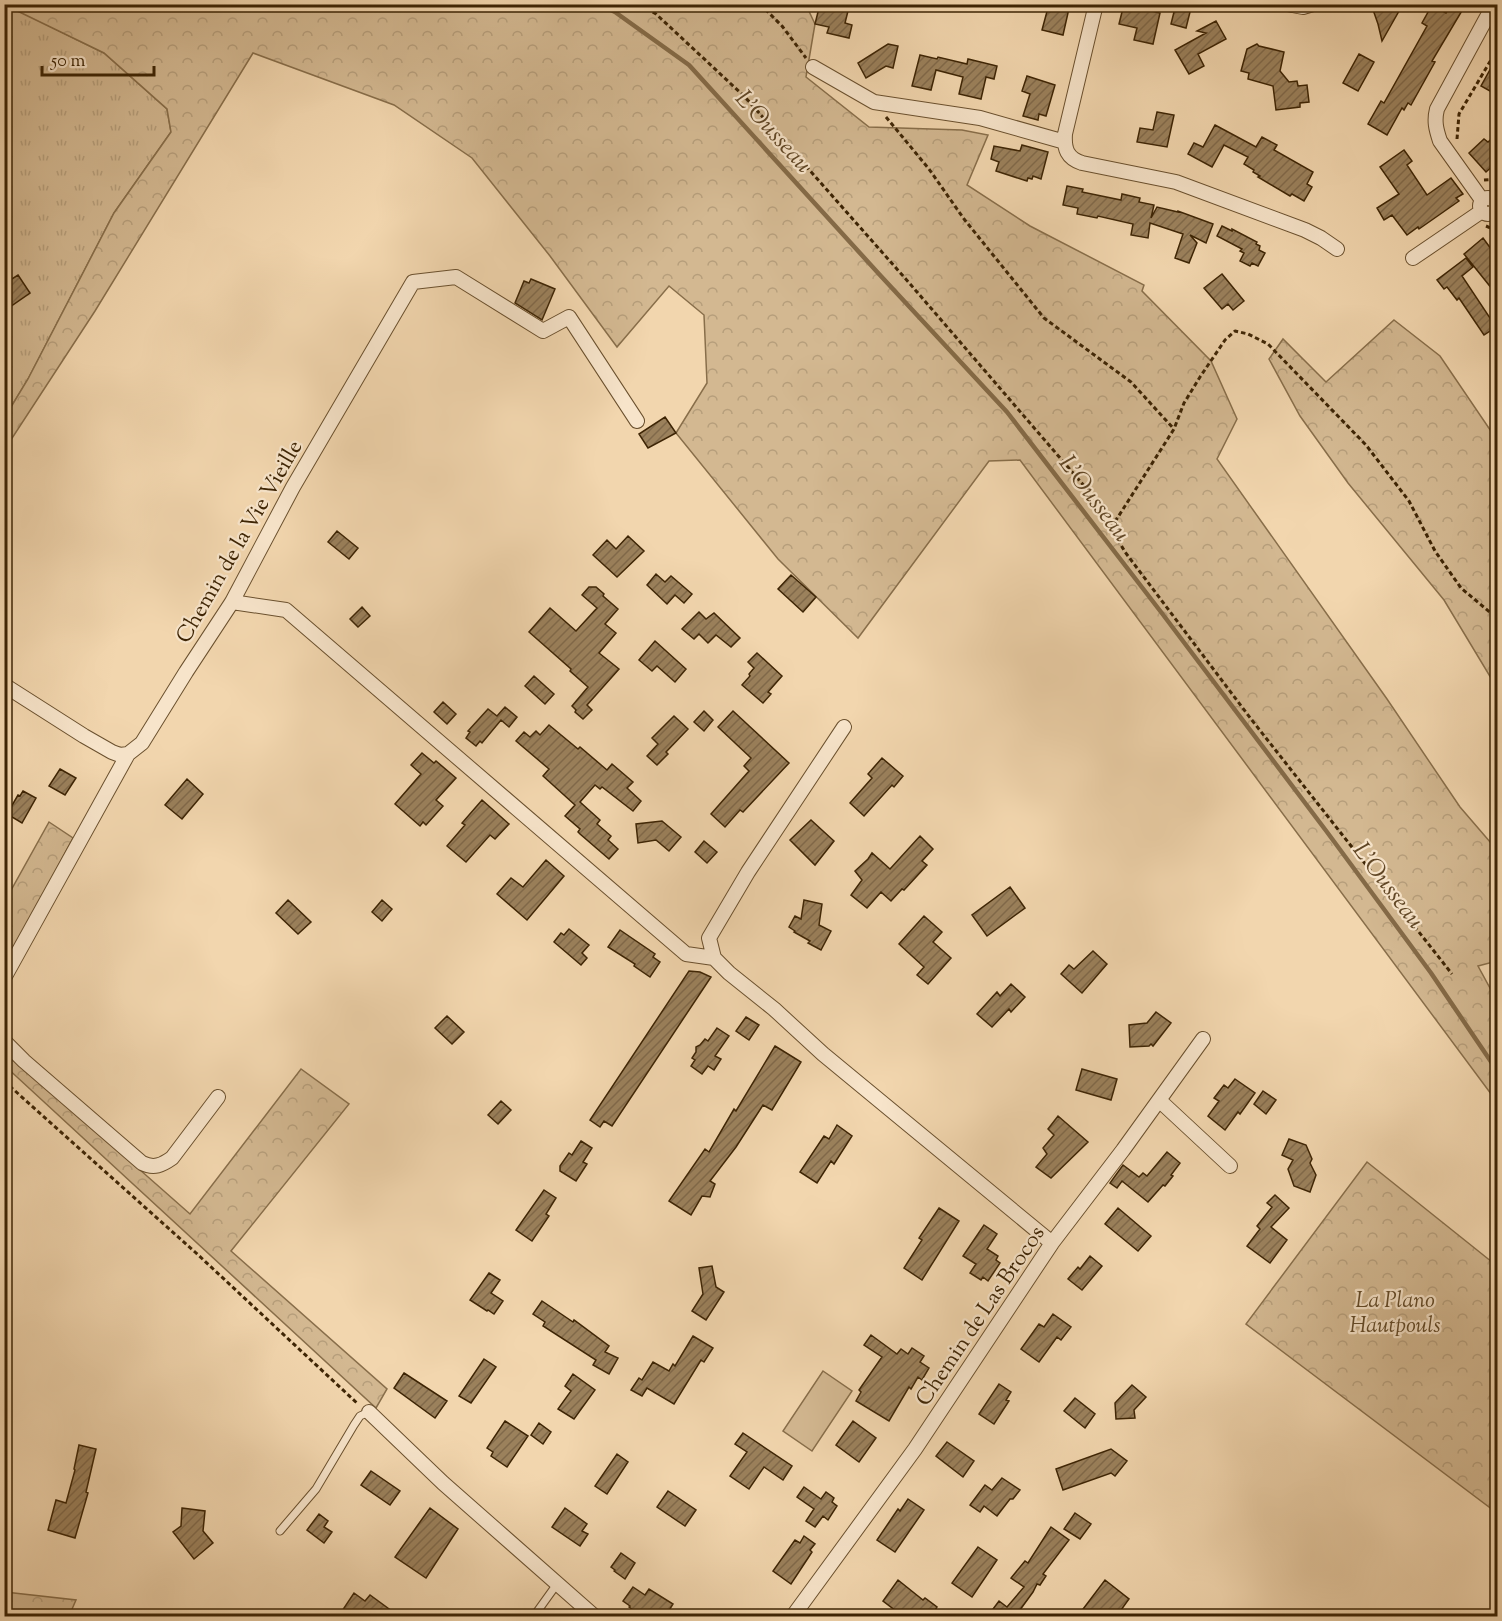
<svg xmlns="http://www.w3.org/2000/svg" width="1502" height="1621" font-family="'Sorts Mill Goudy',serif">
<defs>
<pattern id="grass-tufts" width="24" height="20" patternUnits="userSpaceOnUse" patternTransform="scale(1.5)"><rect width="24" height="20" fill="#d3b891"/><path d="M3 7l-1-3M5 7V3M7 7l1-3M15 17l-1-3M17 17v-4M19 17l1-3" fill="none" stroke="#b69e7b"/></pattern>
<pattern id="forest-crowns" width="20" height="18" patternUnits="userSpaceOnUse" patternTransform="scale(1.5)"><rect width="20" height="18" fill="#d3b891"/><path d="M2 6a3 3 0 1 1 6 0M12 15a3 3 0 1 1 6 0" fill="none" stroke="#b69e7b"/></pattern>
<pattern id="building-hatch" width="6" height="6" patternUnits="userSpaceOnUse" patternTransform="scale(1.5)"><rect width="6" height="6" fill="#9b815c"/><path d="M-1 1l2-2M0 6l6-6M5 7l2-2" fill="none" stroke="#80694a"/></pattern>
</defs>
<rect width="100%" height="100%" fill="#f2d6ae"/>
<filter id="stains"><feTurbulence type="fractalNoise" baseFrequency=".00333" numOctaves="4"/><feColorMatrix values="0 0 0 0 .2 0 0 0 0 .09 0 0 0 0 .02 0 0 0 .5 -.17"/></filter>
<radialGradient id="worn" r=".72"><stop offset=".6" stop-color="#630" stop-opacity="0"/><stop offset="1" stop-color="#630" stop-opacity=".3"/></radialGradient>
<!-- grass -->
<path fill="url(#grass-tufts)" stroke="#886e4a" stroke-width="1.5" d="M5,4L104,53L167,109L171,132L114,213L28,379L5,417Z"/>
<!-- forest -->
<path fill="url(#forest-crowns)" stroke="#886e4a" stroke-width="1.5" d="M5,5H806L815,24L806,77L869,127L962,130L988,135L967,185L1030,226L1144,285L1142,291L1211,361L1237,419L1217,459L1387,699L1460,807L1497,850V961L1478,966L1497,1001V1102L1020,460L989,461L858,638L778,559L676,433L707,383L704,315L669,286L617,347L550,256L472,158L394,105L253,53L95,311L5,449V417L28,379L114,213L171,132L167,109L104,53Z
M1394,320L1440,356L1497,440V688L1444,600L1348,483L1300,416L1269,359L1283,339L1326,382Z
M49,822L73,838L5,966V890L10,892Z
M4,1050L190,1214L301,1069L349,1104L231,1251L387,1389L376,1408L5,1066Z
M1367,1162L1497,1266V1513L1246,1324Z
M5,1592L76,1600L69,1616H36L5,1612Z"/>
<!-- pitch -->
<path fill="#d3b891" stroke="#886e4a" stroke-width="1.5" d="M823,1371L852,1391L812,1451L783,1431Z"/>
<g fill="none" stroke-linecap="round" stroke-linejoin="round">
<!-- stream -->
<path stroke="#846a47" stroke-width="4.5" d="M599,4L615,12L689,65L879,274L1007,412L1161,612L1327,832L1431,973L1498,1072"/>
</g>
<!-- building -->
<path fill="url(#building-hatch)" stroke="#3d2404" stroke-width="1.5" d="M820,4H838L849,7L845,23L852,25L849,38L827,33L829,27L815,24Z
M1049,4H1070L1063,35L1042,30Z
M1124,4L1160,13L1153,44L1134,40L1137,28L1119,24Z
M1176,4L1191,8L1186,28L1171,24Z
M1371,4H1403L1382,41L1378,24Z
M1451,4H1454L1463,9L1432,61L1435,62L1411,105L1408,103L1404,110L1402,108L1387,135L1368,124L1381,101L1384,103L1427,26L1422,23L1432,5L1446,13Z
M1216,21L1226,39L1198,54L1204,66L1189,74L1175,50L1206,33L1197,31Z
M888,44L898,46L893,68L886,66L866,78L858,63Z
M1257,44L1259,46L1284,52L1280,71L1289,82L1297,81L1298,86L1307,85L1309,102L1300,103V107L1276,110L1273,86L1248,79L1249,73L1241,71L1247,49Z
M1359,54L1374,62L1358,91L1343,83Z
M920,55L937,59L938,57L967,64L968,59L997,66L994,79L986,77L981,99L959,94L963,77L936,70L931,90L912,86Z
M1497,57V95L1481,86Z
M1027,76L1055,85L1046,116L1039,114L1038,120L1023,116L1030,94L1022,91Z
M1157,112L1174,115L1167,147L1137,142L1140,128L1153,130Z
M1215,125L1256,147L1262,137L1277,145L1274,150L1313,172L1307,184L1312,187L1304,201L1292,194L1290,196L1258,177L1260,176L1253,172L1254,170L1244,164L1248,157L1224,145L1212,167L1188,154L1194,143L1203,147Z
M1497,134V162L1486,172L1469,153L1484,139L1488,142Z
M1022,145L1048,152L1041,179L1033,176L1032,179L1028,178L1027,181L996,171L999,162L991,159L994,146L1020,151Z
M1404,150L1412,161L1407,165L1427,195L1451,178L1463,194L1456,198L1459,201L1419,229L1418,227L1407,235L1392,215L1384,220L1377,208L1399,194L1380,167Z
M1067,186L1083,189L1082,192L1121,200L1122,194L1140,198L1139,202L1154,205L1151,218L1157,207L1178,212V211L1213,224L1206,243L1190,235L1197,243L1189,263L1175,258L1183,234L1150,223L1148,238L1131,235L1133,224L1098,216L1097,218L1077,214L1078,208L1063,205Z
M1222,226L1232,231V229L1257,242L1256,244L1260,246L1259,250L1265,253L1258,266L1252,263L1250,266L1240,261L1244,253L1240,251L1242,249L1217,236Z
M1483,238L1497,257V295L1464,254Z
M1466,258L1473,267L1462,276L1496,327L1484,335L1459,298L1457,300L1447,287L1444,289L1437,280Z
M1222,274L1244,301L1233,310L1228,304L1222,309L1204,288Z
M18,275L30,293L4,311V284Z
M531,279L555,289L542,320L515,303L524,281L529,283Z
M665,417L676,433L648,448L639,434Z
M337,531L358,548L349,559L328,542Z
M628,536L644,551L617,577L593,555L607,540L616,549Z
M656,574L665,582L671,576L692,594L684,603L675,595L667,604L647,585Z
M791,575L816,597L803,612L778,589Z
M589,587H596L604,594L603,596L618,609L605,624L616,633L599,653L619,669L587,705L592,710L583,719L575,712L576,710L572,706L588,687L570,671L571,669L529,632L550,608L576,631L597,608L582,595Z
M362,607L370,616L358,627L350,619Z
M699,612L706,619L714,613L740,638L731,647L716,635L708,643L699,634L694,639L682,629Z
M655,641L686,669L675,682L657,666L652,671L639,660Z
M757,653L782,676L768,692L771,694L763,703L742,685L750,676L749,674L754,668L748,662Z
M534,676L554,694L545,704L525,686Z
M443,702L456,714L447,724L434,712Z
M505,707L517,717L509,727L501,720L482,743L480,741L476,746L466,738L470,732L468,731L488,709L497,716Z
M704,711L713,720L704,731L694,722Z
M733,711L789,763L743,812L740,810L725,827L711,814L749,771L744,766L751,758L718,727Z
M674,716L688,729L666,752L668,754L657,765L647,756L658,744L652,738Z
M549,725L578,749L580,747L607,770L612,764L633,782L627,788L641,801L633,811L602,787L600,789L595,785L580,802L600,820L597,824L611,836L608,840L618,849L609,859L580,834L578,832L580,829L565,816L575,805L543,776L549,769L516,741L524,732L530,737L536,731L540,735Z
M422,753L434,763L436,761L456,778L436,800L443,806L426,825L423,822L420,826L395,804L421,774L411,765Z
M882,758L903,776L894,787L892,785L864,816L850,803L872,778L868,774Z
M60,769L76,778L65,795L49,786Z
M187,779L203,794L182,819L165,805Z
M23,791L36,798L22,823L7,814L18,795L20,796Z
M482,800L509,824L495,839L490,835L466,862L447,846L465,825L462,823Z
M811,820L834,841L815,865L790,840Z
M662,821L681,837L669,851L656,840L638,843L636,824Z
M920,836L933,849L922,861L927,865L904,890L902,889L891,901L881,892L867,908L851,895L862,880L855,871L868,859L872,853L890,869Z
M704,841L717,852L707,863L695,852Z
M546,860L564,876L527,920L497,894L511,878L523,887Z
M1010,887L1025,908L987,936L972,915Z
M288,900L311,922L298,934L276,913Z
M382,900L392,909L382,921L372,912Z
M804,900L822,904L819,925L831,931L821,950L808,943L810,941L794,932L795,931L789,927L795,916L801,919Z
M924,916L942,932L933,942L951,958L928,984L917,975L924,967L899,944Z
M569,929L589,945L582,953L587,958L581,965L554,942L561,933L564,935Z
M620,930L655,954L653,957L660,962L650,977L634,966L635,964L608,947Z
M1093,951L1107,964L1082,993L1061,974L1069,965L1074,969Z
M689,971L700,972L711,977L612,1126L604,1121L600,1127L590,1120Z
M1011,984L1025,997L1011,1012L1009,1009L992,1027L977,1014L997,992L1000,996Z
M1156,1012L1171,1023L1153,1046L1151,1044L1149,1046L1130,1047L1129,1025L1147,1023Z
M447,1016L464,1032L452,1044L435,1028Z
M746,1017L759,1025L749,1040L736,1031Z
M717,1028L729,1036L715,1056L721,1059L714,1070L708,1066L702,1074L691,1066L695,1060L692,1058L696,1052V1047L700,1045L705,1039L708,1041Z
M775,1046L801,1062L772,1110L763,1105L736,1147L710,1181L715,1184L710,1197L702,1196L691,1215L669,1201L705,1149L709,1152L734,1109L736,1111Z
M1082,1069L1117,1079L1111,1100L1076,1090Z
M1235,1079L1255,1093L1240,1114L1238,1112L1225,1130L1208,1116L1219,1101L1214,1098L1224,1085L1228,1088Z
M1263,1091L1276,1100L1266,1114L1254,1104Z
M501,1101L511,1110L498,1124L488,1115Z
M1058,1116L1088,1142L1051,1178L1036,1167L1047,1154L1043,1148L1054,1135L1048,1129Z
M837,1125L852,1136L834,1164L831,1161L817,1183L800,1172L824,1136L829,1139Z
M1289,1139L1306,1145L1312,1159L1310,1163L1316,1175L1310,1192L1294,1186L1288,1169L1293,1160L1282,1155Z
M581,1141L592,1148L583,1162L587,1164L576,1181L560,1171V1166L569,1153L572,1155Z
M1167,1152L1180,1163L1171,1175L1173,1176L1165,1186L1163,1185L1148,1202L1122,1181L1117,1188L1110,1183L1123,1165L1139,1177L1143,1173L1147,1176Z
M544,1190L556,1198L546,1214L549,1216L532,1241L516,1230Z
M1275,1195L1289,1208L1271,1227L1287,1240L1270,1263L1247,1246L1260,1229L1257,1226L1272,1207L1267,1203Z
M939,1208L959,1221L922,1280L904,1268L922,1240L919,1238Z
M1118,1208L1151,1236L1138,1251L1105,1224Z
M984,1225L997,1234L987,1249L998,1256L996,1260L1000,1263L988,1281L983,1277L981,1280L970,1273L976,1264L963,1256Z
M1090,1256L1102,1266L1082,1290L1068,1279L1078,1267L1080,1269Z
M712,1266L716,1287L724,1292L706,1320L692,1311L703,1294L699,1268Z
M489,1273L500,1280L491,1293L503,1301L494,1314L488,1310L487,1311L470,1300Z
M542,1301L573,1322L574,1320L609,1346L605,1352L618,1358L609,1374L593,1365L596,1360L543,1326L545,1322L533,1314Z
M1053,1314L1071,1327L1061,1340L1057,1337L1039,1362L1021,1349L1039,1324L1044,1327Z
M871,1335L897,1354L901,1349L908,1354L912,1348L924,1356L920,1362L929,1368L922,1380L918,1377L911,1389L909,1387L889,1421L856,1401L861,1392L859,1390L882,1357L864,1345Z
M693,1336L713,1348L704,1362L701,1360L674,1404L647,1388L642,1396L631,1390L639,1378L642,1380L653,1362L669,1371L673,1364L675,1366Z
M484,1359L496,1367L471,1403L459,1396Z
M404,1373L447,1401L435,1418L394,1388Z
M573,1374L595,1390L574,1419L558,1409L571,1391L565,1386Z
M999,1384L1011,1392L1006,1400L1009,1401L994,1424L979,1414Z
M1132,1385L1146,1397L1134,1410L1135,1418L1116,1419L1115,1403Z
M1075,1398L1095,1414L1085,1428L1064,1411Z
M505,1421L528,1436L507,1467L491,1456L493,1452L487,1448Z
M853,1421L876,1438L859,1462L836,1445Z
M539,1423L551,1432L543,1444L531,1435Z
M743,1433L792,1466L783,1480L764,1467L749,1489L730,1476L747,1452L735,1444Z
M947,1442L974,1461L963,1477L936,1456Z
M79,1445L96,1449L86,1492L88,1493L75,1538L48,1530L56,1500L66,1503L75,1470L74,1469Z
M1111,1449L1127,1461L1115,1476L1111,1473L1063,1490L1056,1469Z
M617,1454L628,1462L607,1494L595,1486Z
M371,1471L400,1491L390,1505L361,1485Z
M1002,1478L1020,1490L1013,1499H1010L997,1516L984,1506L980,1512L970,1505L985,1485L992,1490Z
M804,1487L821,1499L826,1492L834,1498L832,1502L837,1506L828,1520L823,1516L815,1527L806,1521L814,1509L797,1497Z
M668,1491L696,1510L685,1526L657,1507Z
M908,1499L924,1510L895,1552L877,1540L898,1509L900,1511Z
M182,1508L205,1511L203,1531L213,1543L194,1559L173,1532L181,1526Z
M430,1508L458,1529L426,1578L395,1557Z
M565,1508L587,1524L582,1531L588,1534L580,1546L552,1527Z
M1075,1513L1091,1524L1080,1539L1064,1529Z
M319,1514L328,1521L324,1527L332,1532L324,1543L307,1530Z
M1051,1527L1069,1540L1043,1574L1046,1576L1040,1585L1037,1584L1033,1592L1017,1614L1021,1617H987L999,1601L1007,1607L1024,1587L1011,1578L1025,1561L1028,1563Z
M804,1536L815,1544L810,1550L812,1552L791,1584L773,1571L795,1540L800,1543Z
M978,1547L997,1560L972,1597L952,1583Z
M621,1553L635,1563L625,1579L614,1571L615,1570L611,1567Z
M898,1580L923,1600L925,1598L937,1607L931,1617H904L883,1601Z
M1105,1580L1129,1599L1116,1617H1077Z
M633,1587L645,1595L649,1589L673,1604L665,1617H642L629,1607L630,1606L623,1601Z
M354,1593L365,1601L370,1595L400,1617H338Z"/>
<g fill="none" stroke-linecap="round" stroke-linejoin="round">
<defs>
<path id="lane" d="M280,1531L316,1489L354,1425L360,1416L369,1412
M534,1616L557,1584"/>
<path id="street" d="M1096,4L1065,134C1064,149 1067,158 1082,163L1176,182L1305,230L1321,238L1337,249
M1287,4L1303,7L1313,4
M813,67L874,102L980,118L1065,142
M1480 206a8 8 0 1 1 16 0a8 8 0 1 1-16 0Z
M1482,200L1440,141C1436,129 1434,121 1437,109L1494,4
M1413,258L1482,211
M232,602L286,610L686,954L714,958L729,973L774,1009L823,1054L1052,1243
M4,685L84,736L112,752L120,755L128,754L142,743L186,672L232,602L293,487L413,282L456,277L543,331L569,317L637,421
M714,958L709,938L748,872L844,727
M4,978L128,754
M4,1041L24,1061L142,1163C154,1169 162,1165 172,1158L218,1097
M1159,1100L1230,1166
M369,1412L443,1483L594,1616
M793,1616L915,1449L1052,1243L1123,1150L1203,1039"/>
</defs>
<!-- lane casing -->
<use href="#lane" stroke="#6a502e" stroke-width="9"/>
<!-- street casing -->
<use href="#street" stroke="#6a502e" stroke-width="16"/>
<!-- path -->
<path stroke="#3d2404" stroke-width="3" stroke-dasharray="4.5 3" stroke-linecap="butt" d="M640,4L656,14L745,97L911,285L1092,495L1125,552L1251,719L1452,974
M760,4L782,26L806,58
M886,117L929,169L964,219L1044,318L1131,382L1174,429
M1457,139L1459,114L1498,48
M1484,180L1498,179
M1486,226L1493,229L1498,225
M1111,528L1174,429L1184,403L1200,377L1225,340L1235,331L1248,334L1268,344L1366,445L1409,501L1435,551L1461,588L1498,619
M4,1081L195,1252L358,1404"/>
<!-- lane -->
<use href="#lane" stroke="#f7e4ca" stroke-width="7"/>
<!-- street -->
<use href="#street" stroke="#f7e4ca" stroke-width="14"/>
</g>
<g text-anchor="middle" stroke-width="4.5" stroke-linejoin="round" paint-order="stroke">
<!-- street labels -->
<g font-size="22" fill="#3d2404" stroke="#f7e4ca">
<text transform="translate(238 541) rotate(-60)" y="8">Chemin de la Vie Vieille</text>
<text transform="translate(979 1315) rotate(-56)" y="8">Chemin de Las Brocos</text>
</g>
<!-- park labels -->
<g font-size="22" font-style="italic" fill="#624927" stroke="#f7e4ca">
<text x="1395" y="1307">La Plano<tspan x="1395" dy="25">Hautpouls</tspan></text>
</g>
<!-- water labels -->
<g font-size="24" font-style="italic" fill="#614726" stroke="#f7e4ca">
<text transform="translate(774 131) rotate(48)" y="8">L'Ousseau</text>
<text transform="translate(1095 498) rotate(53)" y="8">L'Ousseau</text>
<text transform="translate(1389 885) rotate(53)" y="8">L'Ousseau</text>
</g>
</g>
<!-- margin -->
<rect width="1502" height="1621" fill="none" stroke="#f2d6ae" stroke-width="24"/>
<rect x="6" y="6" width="1490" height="1609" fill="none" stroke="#3d2404" stroke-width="3"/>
<rect x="12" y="12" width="1478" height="1597" fill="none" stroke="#3d2404" stroke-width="1.5"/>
<!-- scale -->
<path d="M42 66v9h112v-9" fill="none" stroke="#3d2404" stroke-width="3"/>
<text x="51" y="66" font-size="18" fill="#3d2404" stroke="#f7e4ca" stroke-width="4.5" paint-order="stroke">50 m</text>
<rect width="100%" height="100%" filter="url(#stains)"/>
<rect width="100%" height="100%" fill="url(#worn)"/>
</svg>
